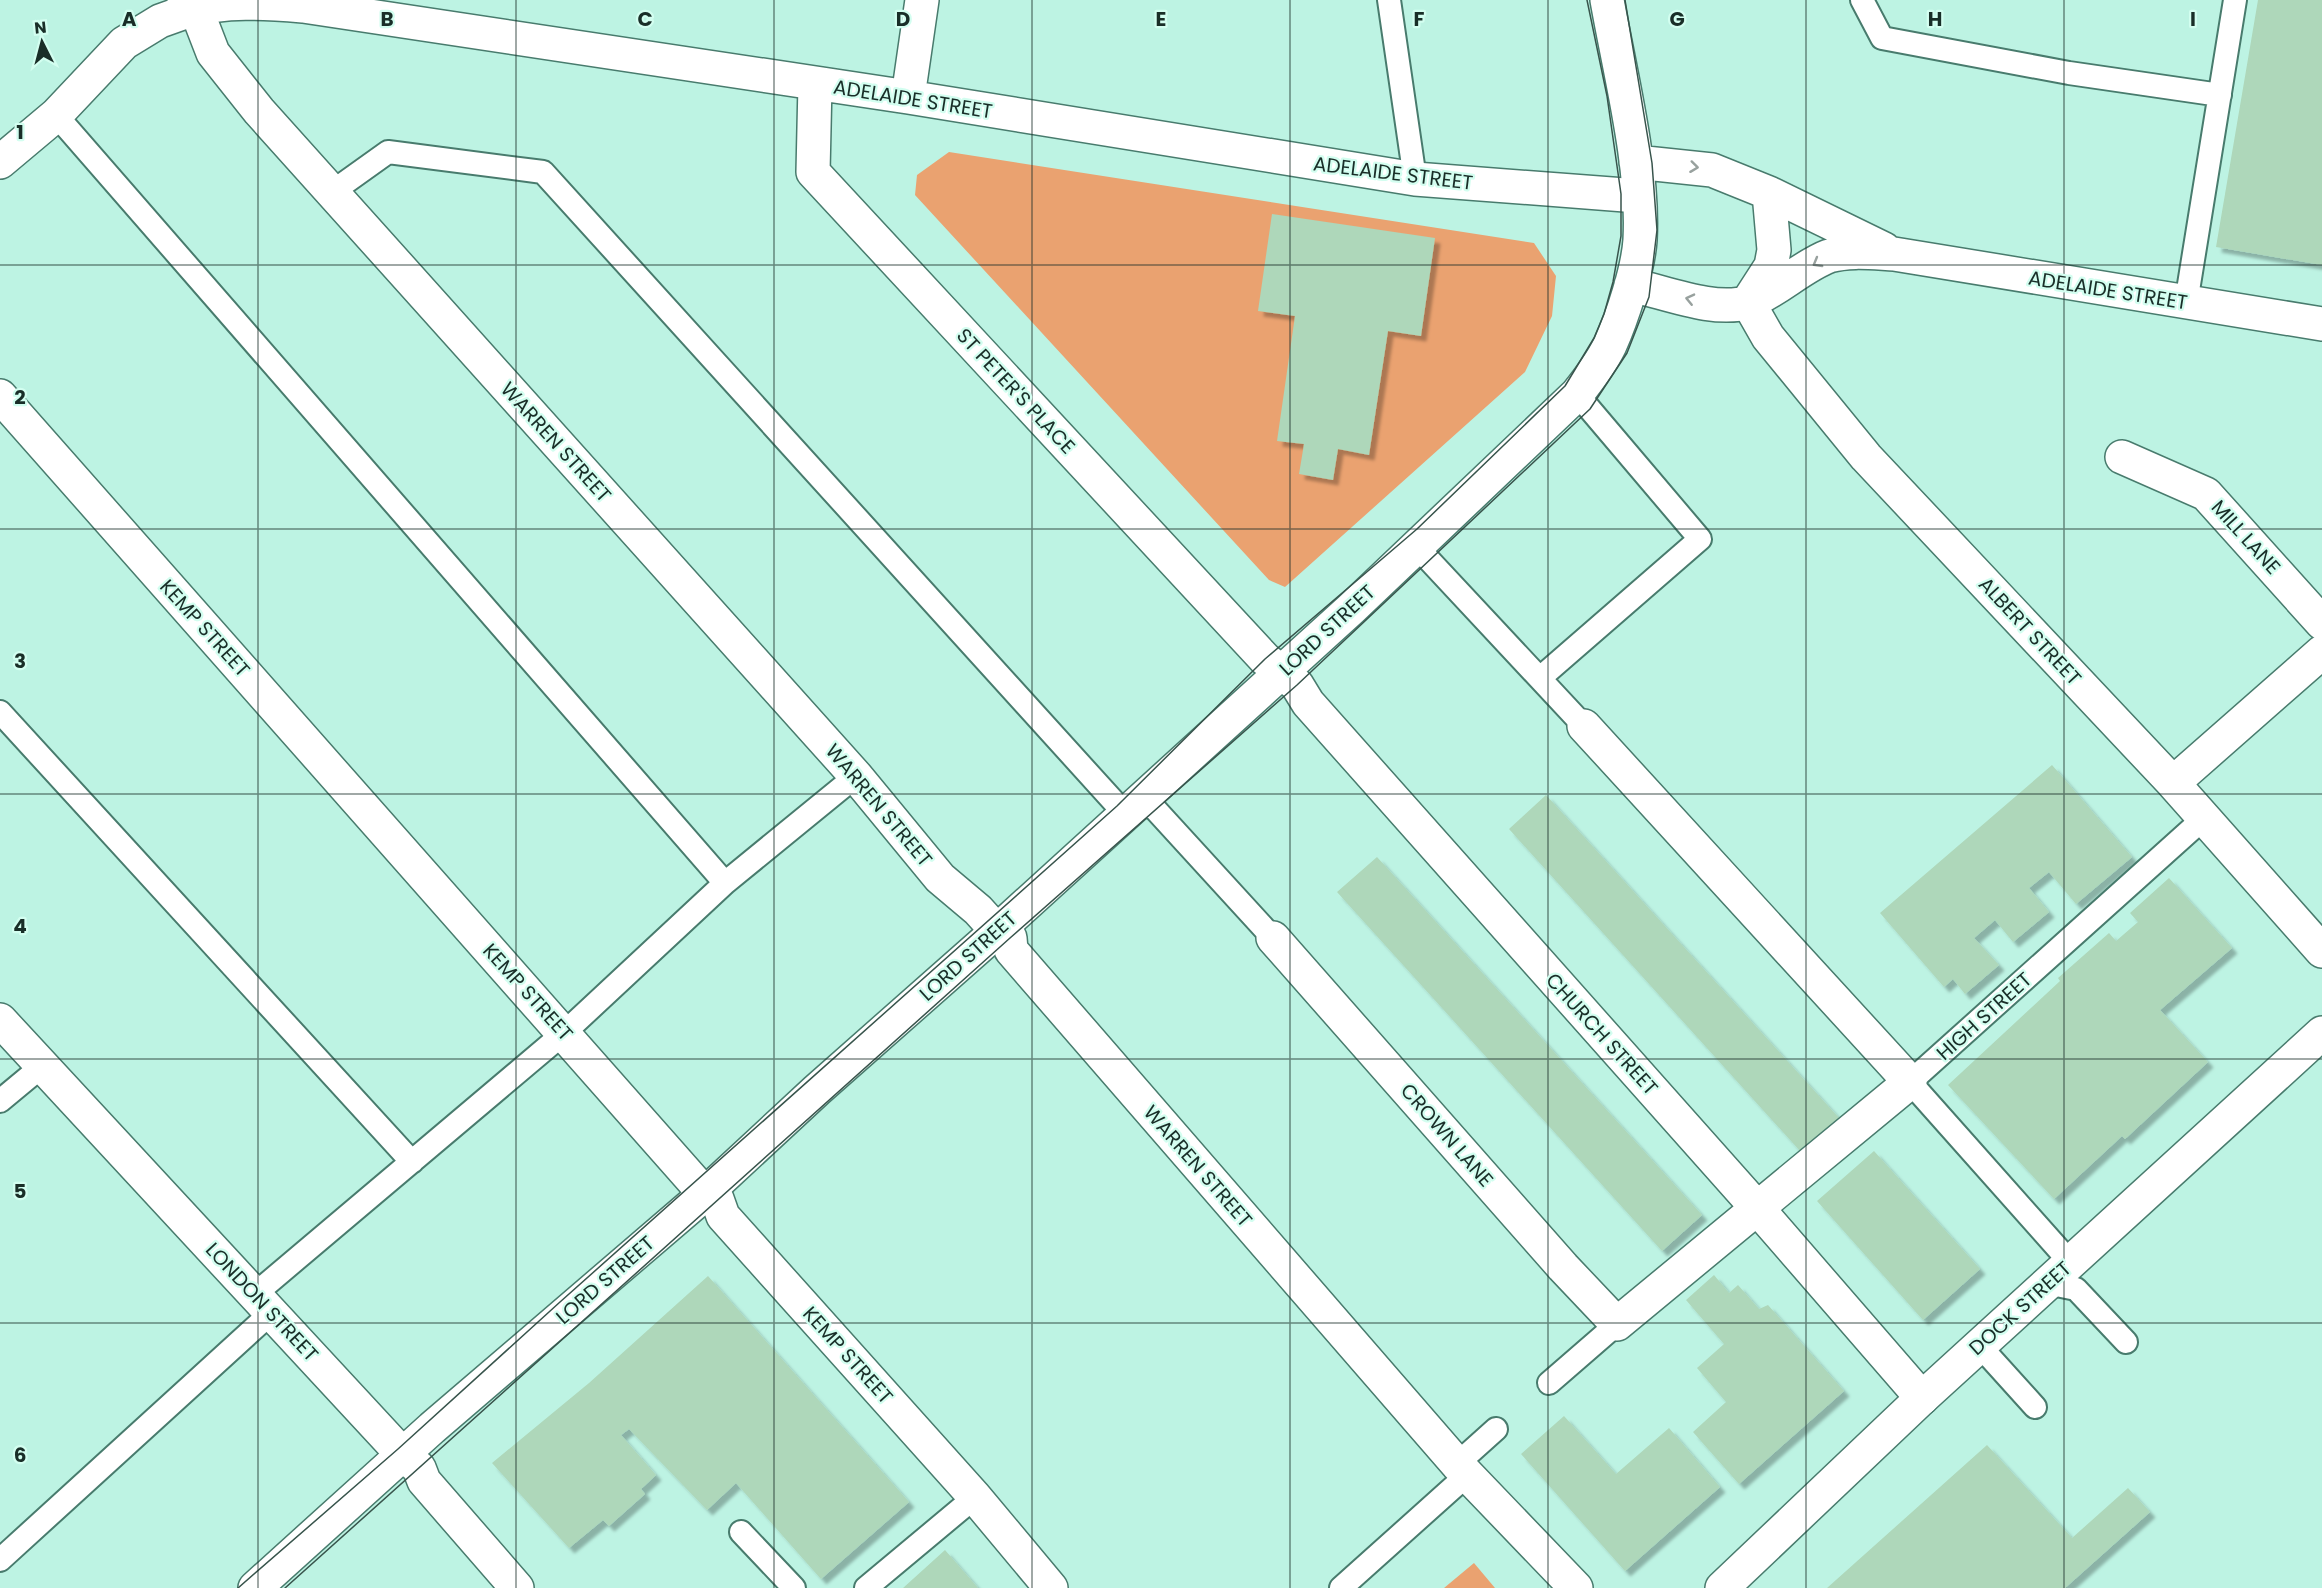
<svg xmlns="http://www.w3.org/2000/svg" width="2322" height="1588" font-family="Poppins,sans-serif">
<defs>
<filter id="shadow"><feDropShadow dx="5.5" dy="5.5" stdDeviation="1.5" flood-color="#0004"/></filter>
</defs>
<rect width="100%" height="100%" fill="#bdf3e3"/>
<!-- green -->
<path fill="#eaa270" d="M949,152L1534,243L1556,276L1552,316L1525,372L1285,587L1269,580L915,195L917,175Z
M1474,1563L1495,1588H1444Z"/>
<!-- building -->
<path fill="#aed7ba" filter="url(#shadow)" d="M2258,0H2322V265L2216,247Z
M1272,214L1435,238L1421,336L1388,331L1369,455L1338,449L1333,480L1299,474L1304,444L1277,441L1295,316L1258,311Z
M2052,765L2132,857L2076,904L2049,872L2029,888L2049,912L2013,942L1995,920L1974,938L1999,965L1965,994L1953,979L1944,987L1880,913Z
M1546,795L1839,1118L1801,1152L1509,829Z
M1377,857L1702,1215L1662,1251L1337,892Z
M2169,878L2232,948L2160,1010L2208,1062L2125,1139L2122,1136L2054,1199L1948,1085L2060,981L2058,978L2109,933L2116,941L2138,922L2130,913Z
M1874,1151L1980,1269L1923,1320L1817,1201Z
M1714,1275L1729,1293L1738,1285L1759,1309L1768,1305L1844,1391L1739,1484L1693,1432L1726,1402L1697,1368L1724,1344L1686,1300Z
M708,1276L909,1502L821,1579L736,1483L707,1510L629,1429L621,1435L656,1475L641,1489L645,1494L609,1526L603,1520L569,1548L492,1463L589,1383Z
M1564,1416L1616,1474L1669,1428L1720,1487L1625,1571L1521,1454Z
M1987,1445L2072,1538L2128,1488L2150,1512L2065,1588H1827Z
M945,1550L978,1588H903Z"/>
<g fill="none" stroke-linecap="round" stroke-linejoin="round">
<defs>
<path id="service" d="M1389,0L1415,179
M1862,0L1882,38L2069,73L2220,95
M56,115L725,883
M332,192L388,152L543,172L1126,815
M2186,303L2235,0
M1416,546L1584,726
M1540,678L1700,539L1577,394
M0,712L412,1162
M1140,802L1155,809L1273,938
M0,1101L41,1067
M2070,1262L1910,1082L2204,818
M2047,1283L2076,1289L2126,1342
M255,1294L564,1033L725,883L856,776
M1979,1345L2035,1407
M1549,1383L1617,1324
M1457,1464L1496,1429
M741,1532L794,1588
M0,1560L272,1312
M866,1588L975,1497
M1341,1588L1467,1475"/>
<path id="minor" d="M196,9L213,53L259,111L856,776L940,878L978,910L997,931L1010,938L1011,950L1457,1464L1576,1588
M188,11C226,0 265,3 303,6L908,97L1415,179L1638,196
M815,84L813,172L1265,659L1297,685L1308,703L1758,1209L1922,1398
M908,97L922,0
M0,162L56,115L124,43L160,21L188,11L184,0
M1748,302L1768,337L1866,457L2173,783L2322,951
M0,396L705,1194L717,1199L723,1216L975,1497L1051,1588
M2122,457L2206,494L2322,623
M2173,783L2322,652
M1273,938L1563,1267L1617,1324L1910,1082L1584,726
M0,1020L403,1455L419,1468L424,1481L517,1588"/>
<path id="tertiary" d="M1636,162L1712,170L1769,193L1884,249
M1631,285C1665,292 1714,313 1749,302C1776,292 1802,266 1829,256C1850,250 1873,253 1894,254L2322,324
M1749,300L1771,266L1774,250L1769,193
M1922,1398L2322,1033
M255,1588L432,1428L705,1194L817,1090L997,931L1351,609L1577,394C1589,379 1601,363 1610,345C1622,318 1638,270 1640,240C1644,165 1620,74 1607,0"/>
<path id="trunk" d="M1722,1588L1922,1398"/>
</defs>
<!-- service casing -->
<use href="#service" stroke="#487b6d" stroke-width="26"/>
<!-- minor casing -->
<use href="#minor" stroke="#487b6d" stroke-width="36"/>
<!-- tertiary casing -->
<use href="#tertiary" stroke="#487b6d" stroke-width="36"/>
<!-- trunk casing -->
<use href="#trunk" stroke="#487b6d" stroke-width="36"/>
<!-- service -->
<use href="#service" stroke="#fff" stroke-width="22"/>
<!-- minor -->
<use href="#minor" stroke="#fff" stroke-width="33"/>
<!-- tertiary -->
<use href="#tertiary" stroke="#fff" stroke-width="33"/>
<!-- trunk -->
<use href="#trunk" stroke="#fff" stroke-width="33"/>
<!-- tram -->
<path stroke="#38544c" stroke-width="1.5" d="M238,1588L398,1449L560,1302L1117,806L1265,659L1417,529L1565,386L1594,338L1604,314L1613,282L1621,236V194L1607,96L1587,0
M285,1588L1010,938L1297,685L1590,409L1627,353L1649,297L1657,230L1652,163L1625,0"/>
</g>
<!-- one-way arrows -->
<defs><path id="oneway-chevron" d="M-2-3.5L2.5 0L-2 3.5" fill="none" stroke-width="1.6" stroke-linecap="round" stroke-linejoin="round" transform="scale(1.5)"/></defs>
<g stroke="#98a19e">
<use href="#oneway-chevron" transform="translate(1694 167) rotate(7)"/>
<use href="#oneway-chevron" transform="translate(1817 263) rotate(150)"/>
<use href="#oneway-chevron" transform="translate(1690 299) rotate(-167)"/>
</g>
<!-- grid -->
<path fill="none" stroke="#192e28" stroke-width="1.5" stroke-opacity="0.55" d="M258,0V1588M516,0V1588M774,0V1588M1032,0V1588M1290,0V1588M1548,0V1588M1806,0V1588M2064,0V1588M0,265H2322M0,529H2322M0,794H2322M0,1059H2322M0,1323H2322"/>
<g text-anchor="middle" stroke-width="4.5" stroke-linejoin="round" paint-order="stroke">
<!-- street labels -->
<g font-size="20" fill="#192e28" stroke="#d3fef0">
<text transform="translate(913 99) rotate(9)" y="7">ADELAIDE STREET</text>
<text transform="translate(1393 173) rotate(7)" y="7">ADELAIDE STREET</text>
<text transform="translate(2108 290) rotate(9)" y="7">ADELAIDE STREET</text>
<text transform="translate(1016 391) rotate(47)" y="7">ST PETER'S PLACE</text>
<text transform="translate(556 442) rotate(48)" y="7">WARREN STREET</text>
<text transform="translate(2246 537) rotate(48)" y="7">MILL LANE</text>
<text transform="translate(205 628) rotate(48)" y="7">KEMP STREET</text>
<text transform="translate(1327 630) rotate(-43)" y="7">LORD STREET</text>
<text transform="translate(2030 631) rotate(47)" y="7">ALBERT STREET</text>
<text transform="translate(879 805) rotate(50)" y="7">WARREN STREET</text>
<text transform="translate(968 956) rotate(-42)" y="7">LORD STREET</text>
<text transform="translate(528 992) rotate(48)" y="7">KEMP STREET</text>
<text transform="translate(1984 1016) rotate(-42)" y="7">HIGH STREET</text>
<text transform="translate(1602 1034) rotate(48)" y="7">CHURCH STREET</text>
<text transform="translate(1447 1135) rotate(49)" y="7">CROWN LANE</text>
<text transform="translate(1198 1166) rotate(49)" y="7">WARREN STREET</text>
<text transform="translate(605 1280) rotate(-41)" y="7">LORD STREET</text>
<text transform="translate(262 1302) rotate(47)" y="7">LONDON STREET</text>
<text transform="translate(2020 1308) rotate(-42)" y="7">DOCK STREET</text>
<text transform="translate(848 1355) rotate(48)" y="7">KEMP STREET</text>
</g>
</g>
<g font-size="20" text-anchor="middle" font-weight="bold" fill="#192e28" stroke="#d3fef0" stroke-width="4.5" stroke-linejoin="round" paint-order="stroke">
<text x="129" y="26">A</text>
<text x="387" y="26">B</text>
<text x="645" y="26">C</text>
<text x="903" y="26">D</text>
<text x="1161" y="26">E</text>
<text x="1419" y="26">F</text>
<text x="1677" y="26">G</text>
<text x="1935" y="26">H</text>
<text x="2193" y="26">I</text>
<text x="20" y="139">1</text>
<text x="20" y="404">2</text>
<text x="20" y="668">3</text>
<text x="20" y="933">4</text>
<text x="20" y="1198">5</text>
<text x="20" y="1462">6</text>
</g>
<!-- north arrow -->
<g transform="translate(42 42) rotate(354)" stroke="#d3fef0" stroke-width="4.5" paint-order="stroke">
<path d="M0-4.5L10 22L0 15L-10 22Z" fill="#192e28"/>
<text y="-9" font-size="16" font-weight="bold" text-anchor="middle" fill="#192e28">N</text>
</g>
</svg>
